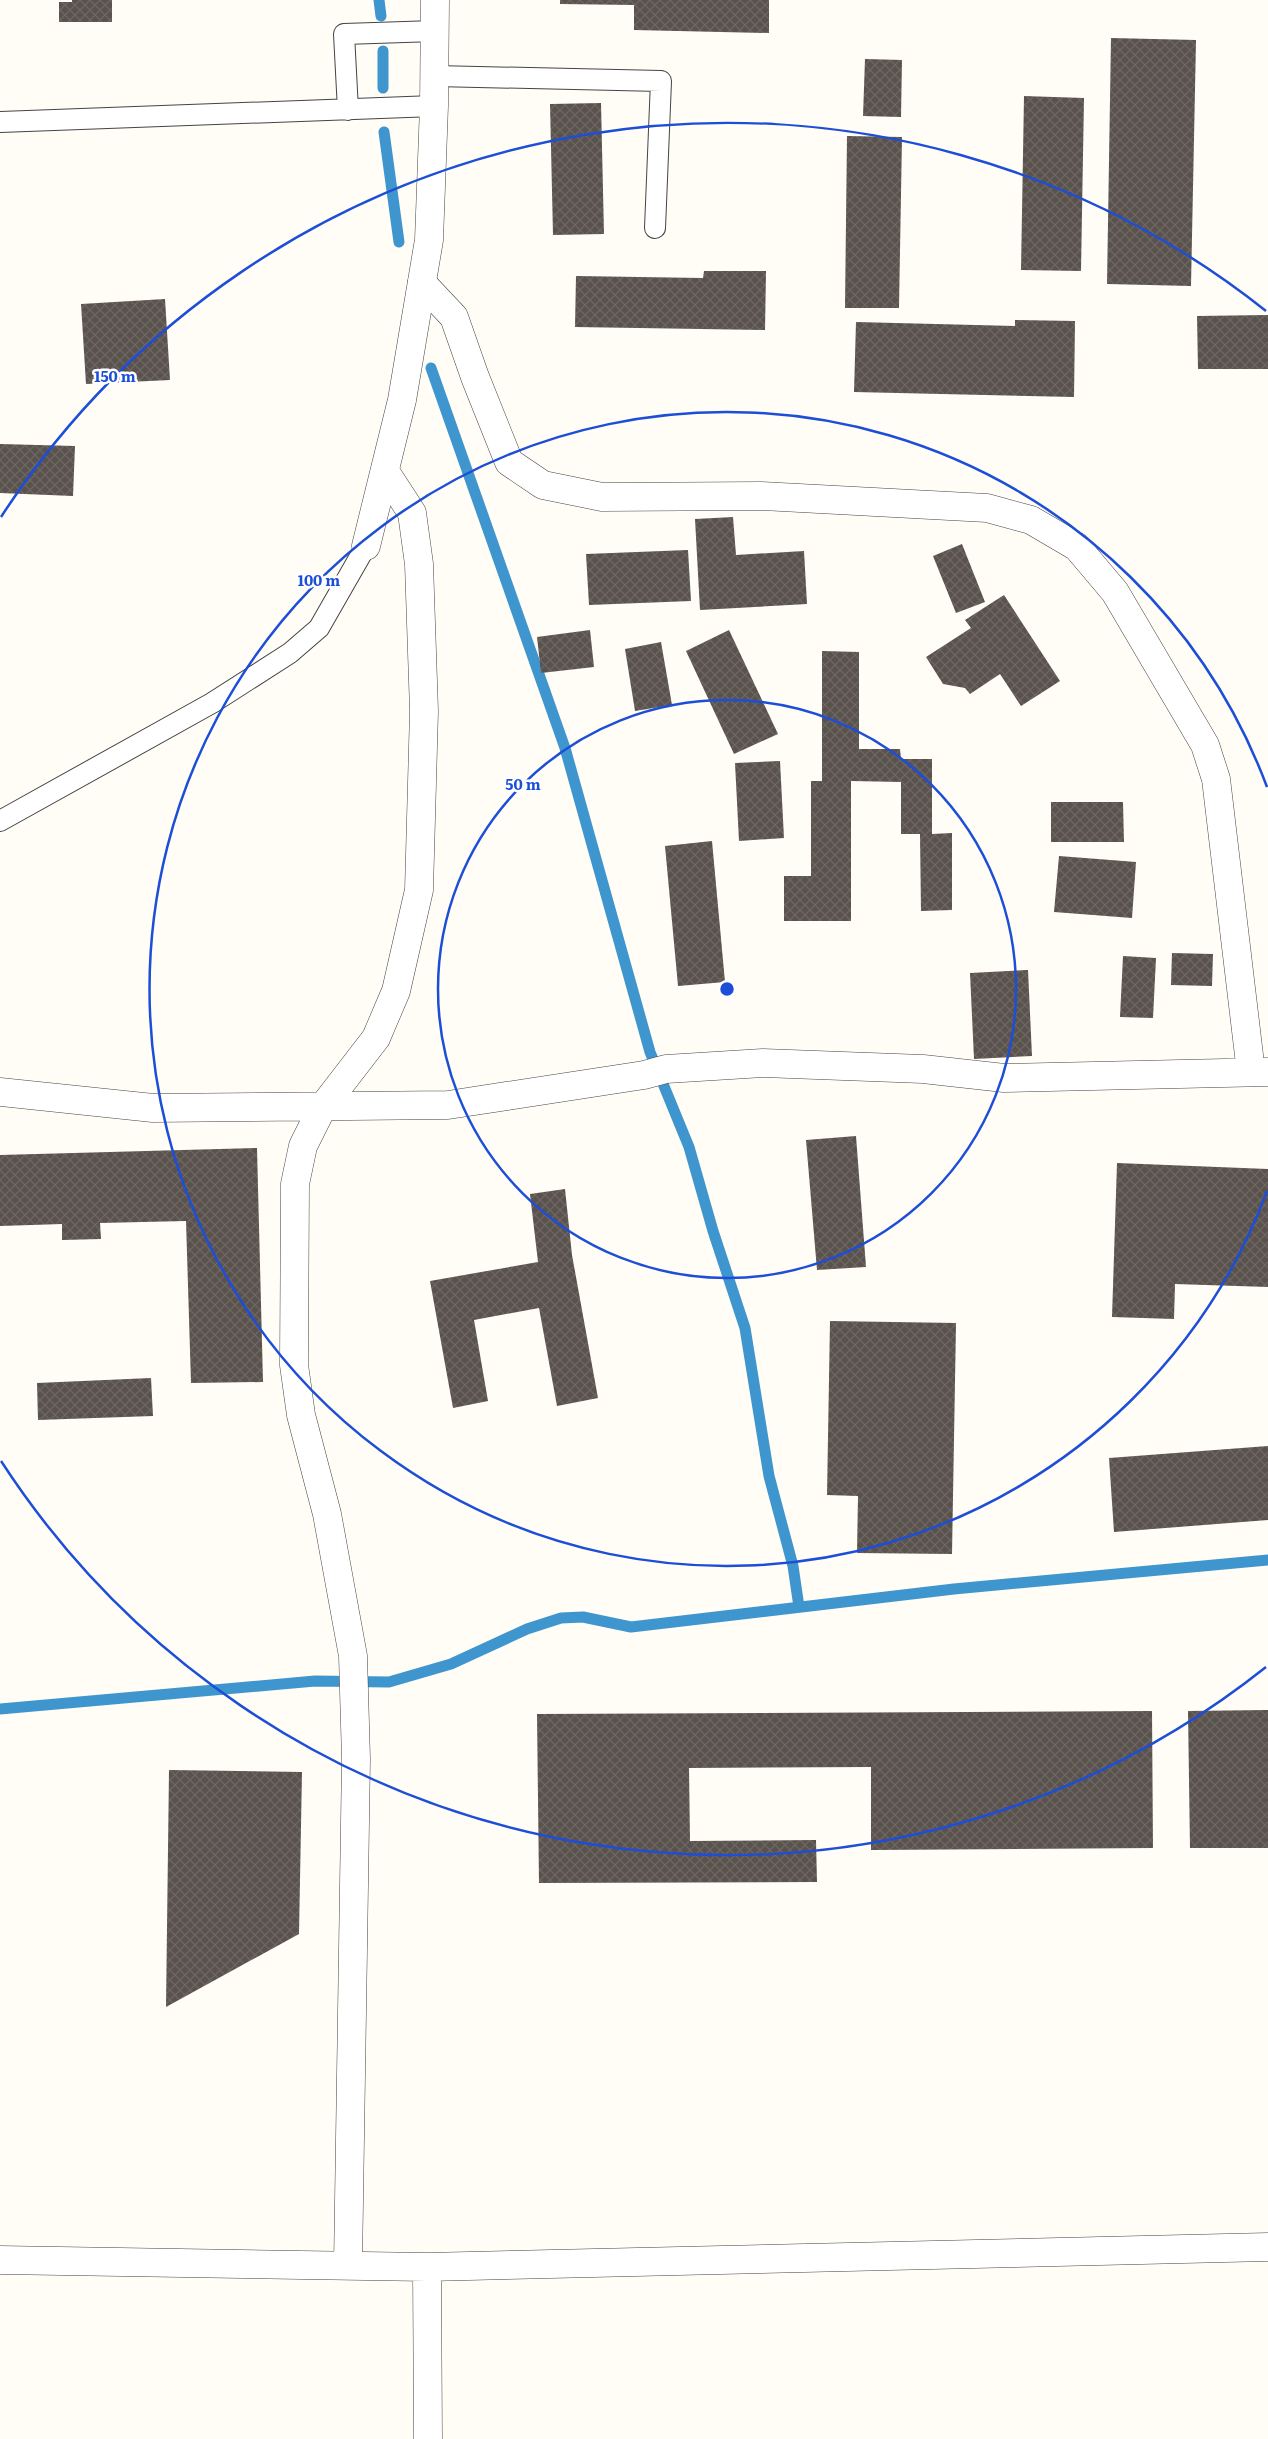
<svg xmlns="http://www.w3.org/2000/svg" width="1268" height="2439" font-family="Literata,serif">
<defs>
<pattern id="building-cross-hatch" width="8" height="8" patternUnits="userSpaceOnUse" patternTransform="scale(1.25)"><rect width="8" height="8" fill="#5a524d"/><path d="M0 0l8 8M0 8l8-8" fill="none" stroke="#6d6662"/></pattern>
</defs>
<rect width="100%" height="100%" fill="#fffdf5"/>
<g fill="none" stroke-linecap="round" stroke-linejoin="round">
<!-- stream -->
<path stroke="#3f96cf" stroke-width="11" d="M379,0L381,16
M383,51V88
M384,132L399,242
M431,368L565,748L650,1052L689,1147L713,1231L745,1328L769,1476L793,1566L799,1607
M0,1709L315,1681L389,1682L451,1664L527,1629L561,1618L583,1617L631,1627L954,1589L1268,1560"/>
</g>
<!-- building -->
<path fill="url(#building-cross-hatch)" d="M72,0H112V22H59V2H72Z
M560,0H769V33L634,30V5L560,4Z
M1111,38L1196,40L1191,286L1107,284Z
M865,59L902,60L901,117L863,116Z
M1024,96L1084,98L1081,271L1021,270Z
M601,103L604,234L553,235L550,104Z
M847,136L902,137L899,308H845Z
M704,271H766L765,330L575,327L576,276L703,278Z
M165,299L170,380L86,384L81,304Z
M1268,315V369H1198L1197,316Z
M1015,320L1075,321L1074,397L854,392L856,322L1015,326Z
M0,444L75,446L73,496L0,493Z
M733,517L736,555L804,551L807,604L700,610L695,519Z
M962,544L985,602L956,613L933,556Z
M688,550L691,601L589,605L586,554Z
M1004,595L1060,681L1021,706L1000,674L970,694L965,688L943,684L926,657L971,628L965,620Z
M590,630L594,667L541,673L537,637Z
M729,630L778,734L734,754L686,651Z
M661,642L672,705L635,711L625,649Z
M822,651L859,652V749H900L901,759H932V834L952,833V910L921,911L920,834H901V782L851,781V921H784V876H811V781H822Z
M780,761L784,838L739,841L735,763Z
M1051,802H1123L1124,842H1051Z
M712,841L725,982L678,986L665,846Z
M1059,856L1136,862L1132,918L1054,912Z
M1172,953L1213,954L1212,986L1171,985Z
M1123,956L1156,958L1153,1018L1120,1017Z
M1028,970L1032,1056L974,1059L970,973Z
M856,1136L866,1267L817,1270L806,1140Z
M257,1148L263,1382L191,1383L186,1221L100,1223L101,1239L62,1240V1224L0,1226V1155Z
M1117,1163L1268,1169V1287L1175,1284L1174,1319L1112,1317Z
M565,1189L572,1255L598,1398L557,1406L539,1308L474,1320L488,1401L453,1408L430,1281L538,1262L530,1194Z
M830,1321L956,1323L952,1554L857,1553L858,1496L827,1495Z
M151,1378L153,1416L38,1420L37,1383Z
M1268,1446V1520L1114,1532L1109,1458Z
M1268,1710V1848H1190L1188,1711Z
M1152,1711L1153,1848L871,1850V1767L689,1768L690,1841L816,1840L817,1882L539,1883L537,1714Z
M169,1770L302,1772L299,1934L166,2007Z"/>
<g fill="none" stroke-linecap="round" stroke-linejoin="round">
<defs>
<path id="service" d="M435,76L661,81L655,228
M348,110L344,34L435,31
M0,122L434,106
M0,821L212,703L290,653L319,628L366,546"/>
<path id="minor" d="M422,283L454,317L475,377L509,462L543,485L602,497L761,496L987,508L1031,520L1077,547L1115,592L1205,745L1216,779L1251,1072
M0,1092L153,1108L448,1105L644,1075L666,1069L763,1063L923,1069L1004,1078L1268,1072
M0,2260L427,2267L1268,2247
M348,2265L356,1759L353,1656L327,1514L301,1415L294,1365L295,1184L303,1146L322,1108L376,1038L396,991L419,890L424,711L419,564L412,513L386,473
M427,2267L428,2439"/>
<path id="tertiary" d="M366,546L402,400L429,240L434,106L435,0"/>
</defs>
<!-- service casing -->
<use href="#service" stroke="#444" stroke-width="22"/>
<!-- minor casing -->
<use href="#minor" stroke="#444" stroke-width="29"/>
<!-- tertiary casing -->
<use href="#tertiary" stroke="#444" stroke-width="29"/>
<!-- service -->
<use href="#service" stroke="#fff" stroke-width="20"/>
<!-- minor -->
<use href="#minor" stroke="#fff" stroke-width="28"/>
<!-- tertiary -->
<use href="#tertiary" stroke="#fff" stroke-width="28"/>
</g>
<!-- distance rings -->
<g fill="none" stroke="#1d4ed8" stroke-width="2.5">
<circle cx="727" cy="989" r="289"/>
<path d="M1267 1191A577 577 0 1 1 1267 787"/>
<path d="M1266 1667A866 866 0 0 1 1 1461M1 517A866 866 0 0 1 1266 311"/>
</g>
<circle cx="727" cy="989" r="8" fill="#1d4ed8" stroke="#fff" stroke-width="2.5"/>
<g font-size="15" text-anchor="middle" font-weight="bold" fill="#1d4ed8" stroke="#fff" stroke-width="5" stroke-linejoin="round" paint-order="stroke">
<text x="115" y="382">150 m</text>
<text x="319" y="586">100 m</text>
<text x="523" y="790">50 m</text>
</g>
</svg>
